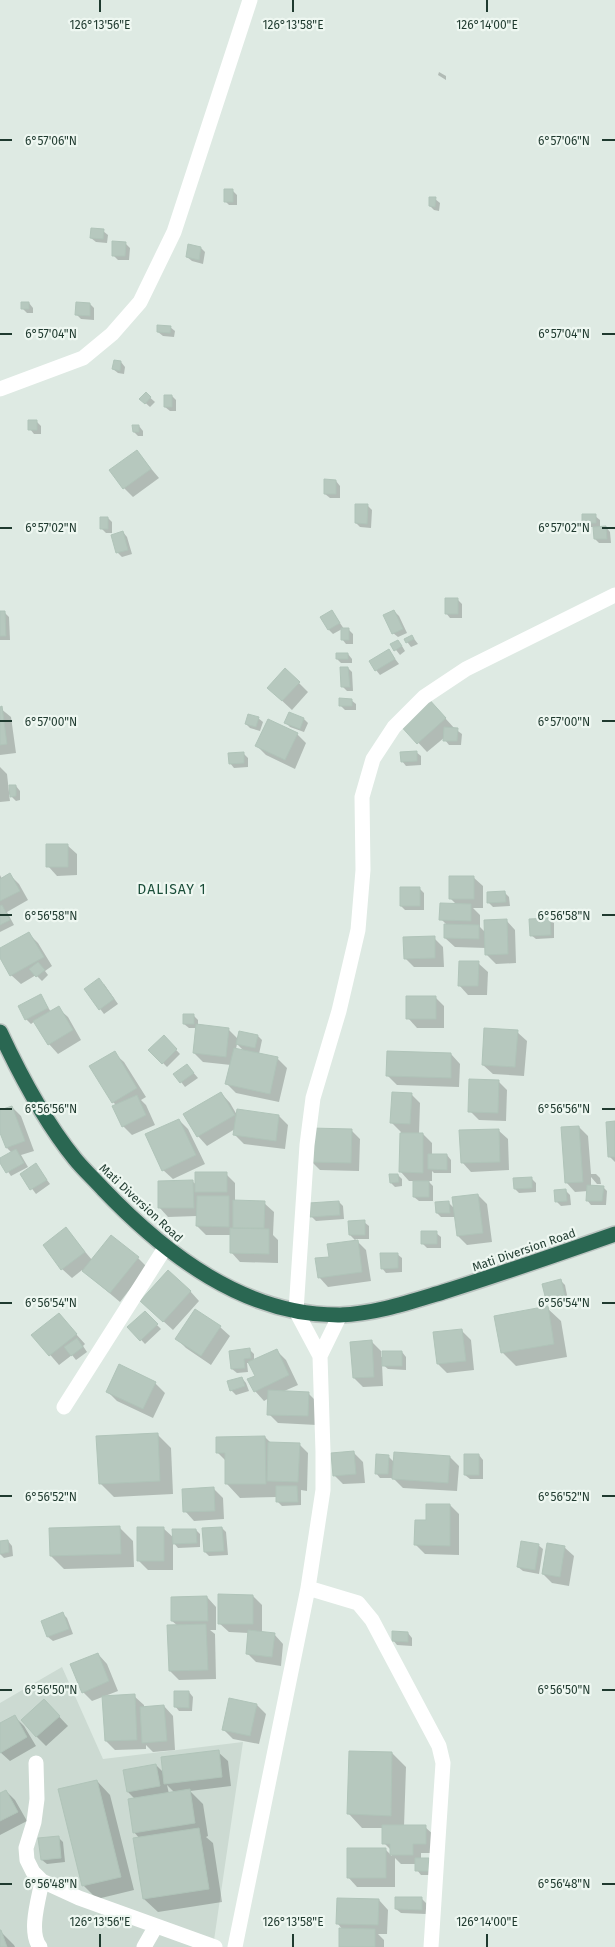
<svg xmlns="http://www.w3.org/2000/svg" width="615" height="1947" font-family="'Fira Sans',sans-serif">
<rect width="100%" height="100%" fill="#deeae3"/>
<!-- built -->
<path fill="#ccdad2" d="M62,1667L103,1759L243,1742L213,1947H0V1703Z"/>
<!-- shadow -->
<path fill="#0003" fill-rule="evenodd" d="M439,72L446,76V80L438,75Z
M232,190L237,195V205H229L225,201Z
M435,199L440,203L439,211L434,210L430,206Z
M103,231L108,235L107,243L96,242L91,238Z
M125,243L130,248L129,260H118L113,255Z
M201,248L205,252L203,264L192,261L187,257Z
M29,303L33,308V313H27L23,309Z
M90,304L94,308V320L81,319L77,315Z
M170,327L175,331L174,337L163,336L158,332Z
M121,362L125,367L124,374L118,373L113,369Z
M146,394L155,402L150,407L141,399Z
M172,396L176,400V411H170L165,407Z
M36,421L41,426V434H34L30,429Z
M139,426L143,431V436H138L134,432Z
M137,452L159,478L133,497L124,488Z
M336,481L340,486V498H330L325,494Z
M367,505L372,510L371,528L360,527L356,523Z
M595,516L600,520V528L606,527L610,532L611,543H599L595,539L594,527H587L583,522Z
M108,518L112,522V533H106L102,529Z
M123,532L127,537L132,554L122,557L117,552Z
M457,599L462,604V618H450L446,613Z
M332,611L344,629H348L353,634V644H346L342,639V629L333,634L329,630L322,618Z
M394,611L399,616L407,633L398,637L393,633Z
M0,612H4L9,617L10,640H0Z
M412,636L418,644L411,647L405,639Z
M392,645L402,646L405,651L400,655Z
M389,651L399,664L380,675L376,670Z
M348,654L352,659V663H341L337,659Z
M348,668L352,672L353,691H347L343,687Z
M299,683L308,692L292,710L278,697Z
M351,700L356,704V710H345L340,705Z
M0,708L11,717L16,753L0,755Z
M436,708L455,729L462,734L461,745H449L445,740V737L427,752L400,723Z
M258,718L263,722L260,731L250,728L246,724Z
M304,719L308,723L304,732L290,727L286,723Z
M297,734L306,743L295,769L266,755L257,746Z
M416,752L421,756V765L406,766L402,761Z
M243,753L248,758V767L234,768L230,763Z
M0,767L7,774L9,792L16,786L20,791V800L16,801L9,794L10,801L0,802Z
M67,845L77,854V875L57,876L48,866Z
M0,875L2,879L10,875L19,884L28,900L7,912L14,925L0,932Z
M473,877L483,886V908H473L480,915V927L486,933L506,920L515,930L516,963L496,964L487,955L486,948L455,947L445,938L446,924L441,919L457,905L450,898Z
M419,888L424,893V910H405L401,906Z
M505,893L509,897L510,906L493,907L489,903L488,894Z
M549,919L554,923V938L536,939L531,935Z
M28,933L38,943L52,966L45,971L48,975L42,981L36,975L21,984L11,975L0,956V950Z
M434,938L443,947L444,967H414L405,958Z
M478,963L488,972L487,995H468L459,985Z
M104,984L118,1004L104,1014L86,990Z
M41,996L51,1012L58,1008L68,1017L81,1040L58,1054L49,1044L35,1021L31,1024L26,1019Z
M435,997L444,1006V1028H417L408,1018Z
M194,1016L198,1020V1026L228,1029L238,1039L258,1036L262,1040L259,1054L277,1058L287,1068L279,1102L236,1093L227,1084L231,1065L203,1062L194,1053L197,1028H189L184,1024ZM237,1044L244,1051L236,1049Z
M517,1032L527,1041L524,1076L493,1074L483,1065Z
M164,1037L180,1054L167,1067L150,1050Z
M114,1053L124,1062L146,1097L141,1100L146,1105L155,1125L132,1135L123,1126L116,1105L113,1102Z
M451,1054L460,1064L459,1087L397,1085L387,1075Z
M187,1065L198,1078L185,1087L175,1074Z
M498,1081L507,1090L506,1121L479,1120L470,1111Z
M221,1093L230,1103L237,1115L238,1110L279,1116L288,1125L285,1149L244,1144L234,1134L235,1129L207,1146L198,1136Z
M411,1094L420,1103L419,1134H423L432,1143V1155H447L451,1160V1173H434L432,1171V1181H428L433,1186V1201H419L414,1197V1181H409L400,1171L401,1132L392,1123Z
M12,1107L21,1116L34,1151L21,1155L28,1167L11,1176L0,1160L12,1153L7,1148L0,1129V1111Z
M179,1120L188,1129L205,1164L173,1179L163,1170Z
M615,1122V1162L609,1156Z
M579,1127L588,1136L591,1174H596L600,1178L601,1184H597L591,1177V1186L603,1187L607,1191L606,1205H591L587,1200L588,1191L575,1192L566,1182Z
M351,1130L360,1139L359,1171L320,1170L311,1161Z
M498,1130L508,1139L509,1170L471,1172L462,1162Z
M36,1165L50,1184L36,1194L21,1174Z
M226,1174L235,1183V1202L264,1203L274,1212L273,1235L278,1240V1263L240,1262L231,1252L232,1235H206L197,1226V1216L168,1217L159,1207L193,1182L197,1185Z
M398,1175L402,1179V1186L395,1187L391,1183Z
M531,1178L536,1183V1192L519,1193L515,1189Z
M566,1191L570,1195L571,1205L561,1206L557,1202Z
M478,1195L487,1204L492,1242L467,1245L458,1236L456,1217H441L437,1213L448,1202L455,1209Z
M339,1202L343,1206L344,1219L316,1221L311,1216Z
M364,1222L369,1226V1239H355L366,1250L371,1281L328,1287L319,1277L330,1258L356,1241L350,1235Z
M66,1229L92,1260L138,1258L147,1267L120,1302L82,1270L72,1278L62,1269Z
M436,1233L441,1237V1248H427L423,1244Z
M397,1254L402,1258V1272L386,1273L382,1268Z
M561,1281L565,1285L568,1300L552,1304L547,1300Z
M190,1291L199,1301L173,1330L151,1310Z
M547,1308L561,1321L567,1357L516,1366L502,1352Z
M145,1313L161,1329L145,1344L129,1327Z
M59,1315L85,1344L83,1346L87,1352L76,1360L72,1355L59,1365L33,1335Z
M220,1327L230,1336L211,1365L186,1348L177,1339Z
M462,1331L471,1340L474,1370L447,1373L438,1364Z
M372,1342L381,1351V1357L402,1352L406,1357V1370L388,1369L382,1364L383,1386L363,1387L354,1378Z
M249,1349L254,1354V1361L276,1350L286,1360L298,1385L282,1392L308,1393L318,1403L317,1425L278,1423L269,1414V1398L264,1401L255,1391L257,1376L250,1363H247L248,1372L237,1373L232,1369Z
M119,1366L155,1383L165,1393L153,1418L117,1401L107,1391Z
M242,1378L246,1383L249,1391L236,1395L231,1390Z
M157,1434L171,1448L173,1494L114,1497L100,1483Z
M265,1437L271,1443L299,1444L308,1453L307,1491L301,1490V1505L282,1506L277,1501V1497L240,1498L227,1484L226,1461L218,1453Z
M354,1453L363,1462L365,1483L343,1484L334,1475Z
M479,1455L483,1460V1479H470L465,1475Z
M389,1457L395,1463L450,1457L459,1466L457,1491L403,1488L393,1478H380L376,1473Z
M213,1488L223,1498L224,1519L194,1521L185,1511Z
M450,1505L459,1514V1555L425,1554L416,1545L427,1521Z
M119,1527L133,1541L134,1567L64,1569L51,1556Z
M163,1528L174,1538L196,1530L200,1534V1547L178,1548L173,1542V1570H148L139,1561Z
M222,1528L226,1532L228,1555L209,1556L205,1552Z
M8,1541L12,1546L13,1556L4,1558L0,1554V1542Z
M538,1545L543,1549L539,1574L523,1571L518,1567Z
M564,1547L574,1556L569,1586L552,1583L543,1574Z
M253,1596L262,1605V1633L274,1634L283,1644L281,1666L256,1662L247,1653L249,1633L229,1632L219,1623Z
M207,1597L216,1607V1630H210L215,1634L216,1679L179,1680L170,1671L178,1626L172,1621Z
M63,1614L67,1618L73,1634L53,1641L48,1637L42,1622Z
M408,1633L412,1638V1646L397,1645L393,1640Z
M98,1654L107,1664L118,1691L92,1701L83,1692Z
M189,1692L193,1697L192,1711H179L175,1706Z
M134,1696L144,1705V1708L164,1706L173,1716L175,1750L153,1752L146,1745V1749L115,1750L106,1741Z
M257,1705L266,1714L259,1744L233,1739L224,1730Z
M53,1710L68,1726L46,1746L36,1736Z
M14,1716L24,1726L36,1746L10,1761L0,1752V1725Z
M218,1752L228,1761L231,1786L190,1791L203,1804L208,1836L206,1837L213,1843L222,1902L158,1912L144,1899L140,1839L134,1832L135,1799L128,1792L156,1765L164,1773ZM167,1785L175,1793L169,1794Z
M392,1753L406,1767L404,1827H425L435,1836V1853H421V1859H428L433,1864V1875H421L417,1870V1864H401L395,1858V1887H357L348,1877L386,1850L392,1856V1851L384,1843V1828H362L349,1814Z
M97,1781L110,1795L134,1890L97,1899L83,1885Z
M6,1791L15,1800L27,1821L0,1835V1794Z
M58,1837L63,1842L65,1862L47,1864L42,1860Z
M422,1899L426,1903V1914L401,1913L396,1909Z
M379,1900L388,1910L387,1934H378L384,1940V1947H340L343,1930L338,1924Z
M0,1931L14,1945L15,1947H0Z"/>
<!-- building -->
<path fill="#b6c8be" stroke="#b0c4b9" d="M224,189H233V202H224Z
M429,197H436L435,207L429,206Z
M91,228L104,229L103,239L90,238Z
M112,241L126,242L125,256H112Z
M188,244L201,247L199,260L186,257Z
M21,302H29V309H21Z
M76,302L90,303V316L75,315Z
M157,325L171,326L170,333L157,332Z
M114,360L121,361L120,371L112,369Z
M146,392L151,397L145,404L139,399Z
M164,395H172V407H164Z
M28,420H37V430H28Z
M132,425H139V432H133Z
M137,450L151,469L123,489L109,470Z
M324,479L336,480V494H324Z
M355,504H368L367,524L355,523Z
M582,514H596V523H582Z
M100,517H108V529H100Z
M606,526L607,539H594L593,527Z
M123,531L128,550L116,553L111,535Z
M445,598H458V614H445Z
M332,610L340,623L328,630L320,617Z
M394,610L403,629L392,634L383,615Z
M0,611H5L6,636H0Z
M341,628H349V640H341Z
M412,635L414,639L406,643L404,639Z
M398,640L402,646L394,651L390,644Z
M389,649L395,659L375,671L369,661Z
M336,653H348V659H336Z
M340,667H348L350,687H341Z
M285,668L300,682L282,701L267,688Z
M427,697L446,718L417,744L398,723Z
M339,698L352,699V706H339Z
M2,706L7,744L0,745V707Z
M289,712L304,718L300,729L284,723Z
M248,714L259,717L256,727L245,724Z
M268,719L298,733L285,760L255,746Z
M444,727L458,728L457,741H443Z
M417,751V761L401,762L400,752Z
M244,752V763L229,764L228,753Z
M9,785H16V796L10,797Z
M46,844H68V867H46Z
M10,873L20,891L0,901V879Z
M449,876H474V899H449Z
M400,887H420V906H400Z
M505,891L506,902L487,903V892Z
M440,903L471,904V921L439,920Z
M2,905L10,920L0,925V906Z
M550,918L551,935L530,936L529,919Z
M507,919L508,954L485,955L484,920Z
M444,924L479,925V939L444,938Z
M29,932L44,957L10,976L0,958V948Z
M435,936V958L404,959L403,937Z
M459,961H479L478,986H458Z
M38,962L45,970L36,977L29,969Z
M99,978L114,999L99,1010L84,989Z
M41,994L48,1008L25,1020L18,1006Z
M406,996H436V1019H406Z
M59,1006L73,1030L48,1045L33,1021Z
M183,1014H194V1024H183Z
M196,1024L229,1028L226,1057L193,1053Z
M484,1028L518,1030L515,1067L482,1065Z
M239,1031L258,1035L255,1048L236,1044Z
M164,1035L177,1049L162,1064L148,1050Z
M234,1048L278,1057L270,1094L225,1084Z
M115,1051L137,1088L112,1103L89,1066Z
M387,1051L451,1053V1078L386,1076Z
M187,1064L194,1073L180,1083L173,1074Z
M469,1079L499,1080L498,1113L468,1112Z
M221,1092L235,1115L197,1137L183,1114Z
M392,1092L412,1093L410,1124L390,1123Z
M137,1095L146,1115L122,1127L112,1106Z
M12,1106L25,1141L6,1148L0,1133V1110Z
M237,1109L279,1115L276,1141L233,1135Z
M179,1119L196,1155L162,1171L145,1134Z
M615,1121V1157H608L606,1122Z
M579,1126L583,1182L565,1183L561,1127Z
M310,1128L352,1129L351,1163L309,1162Z
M499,1129L500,1162L461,1163L459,1130Z
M400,1133H423V1173L399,1172Z
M16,1149L24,1163L6,1173L0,1163V1158Z
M428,1154H447V1170L428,1169Z
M36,1163L47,1180L30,1190L20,1174Z
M195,1172H227V1192H195Z
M389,1174H398L399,1182L390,1183Z
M532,1177V1188L514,1189L513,1178Z
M193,1180L194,1208H158V1181Z
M413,1181H429V1197H413Z
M587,1185L604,1186L602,1201H586Z
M566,1189L567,1201L555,1202L554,1190Z
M478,1194L483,1233L457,1236L452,1197Z
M197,1196H229V1227L196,1226Z
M233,1200L265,1201L264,1228H233Z
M339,1201L340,1215L310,1217L309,1203Z
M449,1201L450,1213H436L435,1202Z
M365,1220V1235H349L348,1221Z
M66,1227L85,1252L61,1270L43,1245Z
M230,1228L269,1229V1254L230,1253Z
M421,1231H437V1244H421Z
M111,1235L139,1257L110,1293L82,1271Z
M358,1240L362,1272L318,1278L315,1258L329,1257L327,1244Z
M380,1253H398V1268L381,1269Z
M168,1270L191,1291L163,1322L140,1301Z
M561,1279L565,1296L546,1300L542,1284Z
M548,1306L554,1344L501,1353L494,1316Z
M195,1309L221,1326L201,1356L175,1339Z
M145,1311L158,1324L140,1341L127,1327Z
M59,1313L77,1334L49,1356L31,1335Z
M462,1329L466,1361L437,1364L433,1332Z
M77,1338L83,1347L71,1356L64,1347Z
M372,1340L374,1377L353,1378L350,1342Z
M250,1348L251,1358L244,1359L245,1368L231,1369L229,1351Z
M277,1349L289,1375L254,1392L247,1379L255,1376L248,1362Z
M382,1351H402V1366H382Z
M119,1364L156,1382L143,1409L106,1392Z
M242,1377L245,1386L230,1391L227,1381Z
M268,1390L309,1392L308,1416L267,1415Z
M158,1433L160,1481L99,1484L96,1436Z
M265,1436L266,1484H225V1453H216V1437Z
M268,1442L300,1443L298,1482L267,1481Z
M354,1451L356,1474L333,1476L331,1453Z
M394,1452L450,1456L448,1483L392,1479Z
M376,1454L389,1455L388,1474H375Z
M464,1454H479V1475H464Z
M276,1486H297L298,1502H276Z
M214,1487L215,1511L183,1512L182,1489Z
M426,1504H450V1546L414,1545L415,1520H426Z
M120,1526L121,1554L50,1556L49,1528Z
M137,1527H164V1561H137Z
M222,1527L224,1551L204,1552L202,1528Z
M172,1529H196L197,1543L173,1544Z
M8,1540L9,1552L0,1554V1541Z
M521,1541L539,1544L535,1570L517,1567Z
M547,1543L565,1546L560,1577L542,1574Z
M218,1594L253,1595V1624H218Z
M207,1596L208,1621H171V1597Z
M63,1612L69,1629L47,1637L41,1621Z
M206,1624L208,1670L169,1671L167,1625Z
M248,1630L275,1633L272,1657L246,1654Z
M392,1631L408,1632V1642L392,1641Z
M98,1653L109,1681L82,1693L70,1664Z
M174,1691H189V1708L174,1707Z
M135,1694L137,1740L105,1741L102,1696Z
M229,1698L257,1704L250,1736L222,1730Z
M44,1699L60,1716L36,1737L21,1720Z
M164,1705L167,1741L142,1743L140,1707Z
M15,1715L27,1737L0,1753V1723Z
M219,1750L222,1777L164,1784L161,1757Z
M349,1751L392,1752L391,1816L347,1814Z
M156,1764L160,1786L127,1792L123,1770Z
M97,1780L121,1877L82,1886L58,1789Z
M190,1789L195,1823L133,1833L128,1799Z
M6,1790L18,1812L0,1821V1793Z
M382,1825H426V1844H413V1855H390V1844H382Z
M199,1828L209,1889L143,1899L133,1838Z
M59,1836L61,1858L41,1860L38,1838Z
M347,1848H386V1878H347Z
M415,1858H429V1871H415Z
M395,1897H422V1910L395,1909Z
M337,1898L379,1899L378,1925L336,1924Z
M339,1928L375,1929V1947H339Z
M0,1930H1L7,1947H0Z"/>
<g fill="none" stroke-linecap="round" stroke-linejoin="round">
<defs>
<path id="highway" d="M0,1032C20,1075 45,1122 75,1159C83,1169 94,1179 103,1189C165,1254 245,1316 340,1315C375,1314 410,1302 443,1292C501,1274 558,1254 615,1234"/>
</defs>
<!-- highway casing -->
<use href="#highway" stroke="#bcc4c1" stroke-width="18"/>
<!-- minor -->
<path stroke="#fff" stroke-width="15" d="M0,389L83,358L112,334L140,302L174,232L250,0
M320,1356L340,1315
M64,1407L165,1248
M308,1588L358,1603L372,1620L439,1746L443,1763L431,1947
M36,1763L37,1799L34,1822L26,1848L27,1860L33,1872L42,1881L79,1898L215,1947
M40,1947C28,1932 39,1898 42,1881
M144,1947L156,1926
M235,1947L308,1588L323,1490V1452L320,1356L296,1311L307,1145L313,1098L339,1011L358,930L363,870L362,797L373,759L394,727L424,697L466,669L615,595"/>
<!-- highway -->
<use href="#highway" stroke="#2a6752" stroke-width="15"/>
</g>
<!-- ticks -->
<path fill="none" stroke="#1f3a2f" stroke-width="2" d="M100,0V12M293,0V12M487,0V12M0,140H12M602,140H615M0,334H12M602,334H615M0,528H12M602,528H615M0,721H12M602,721H615M0,915H12M602,915H615M0,1109H12M602,1109H615M0,1303H12M602,1303H615M0,1496H12M602,1496H615M0,1690H12M602,1690H615M0,1884H12M602,1884H615M100,1934V1947M293,1934V1947M487,1934V1947"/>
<g text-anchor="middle" stroke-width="4.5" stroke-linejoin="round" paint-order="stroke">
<!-- street labels -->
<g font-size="12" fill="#1f3a2f" stroke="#eef7f1">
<text transform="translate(141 1203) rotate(43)" y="4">Mati Diversion Road</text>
<text transform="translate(524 1250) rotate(-19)" y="4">Mati Diversion Road</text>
</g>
<!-- neighbourhood labels -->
<g font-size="14" letter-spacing="1" fill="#1a4d39" stroke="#eef7f1">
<text x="172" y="894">DALISAY 1</text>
</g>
</g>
<g font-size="12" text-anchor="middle" fill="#1f3a2f" stroke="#eef7f1" stroke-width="4.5" stroke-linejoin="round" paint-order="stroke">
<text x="100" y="29">126°13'56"E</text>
<text x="293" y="29">126°13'58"E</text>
<text x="487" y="29">126°14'00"E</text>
<text x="51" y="145">6°57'06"N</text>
<text x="564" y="145">6°57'06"N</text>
<text x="51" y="338">6°57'04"N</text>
<text x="564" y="338">6°57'04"N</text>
<text x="51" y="532">6°57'02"N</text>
<text x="564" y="532">6°57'02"N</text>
<text x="51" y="726">6°57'00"N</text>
<text x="564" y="726">6°57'00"N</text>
<text x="51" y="920">6°56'58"N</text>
<text x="564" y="920">6°56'58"N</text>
<text x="51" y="1113">6°56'56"N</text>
<text x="564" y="1113">6°56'56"N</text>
<text x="51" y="1307">6°56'54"N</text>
<text x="564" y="1307">6°56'54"N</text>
<text x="51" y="1501">6°56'52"N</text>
<text x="564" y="1501">6°56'52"N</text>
<text x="51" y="1694">6°56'50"N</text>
<text x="564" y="1694">6°56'50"N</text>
<text x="51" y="1888">6°56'48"N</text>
<text x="564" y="1888">6°56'48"N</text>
<text x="100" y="1926">126°13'56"E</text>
<text x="293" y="1926">126°13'58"E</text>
<text x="487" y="1926">126°14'00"E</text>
</g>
</svg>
